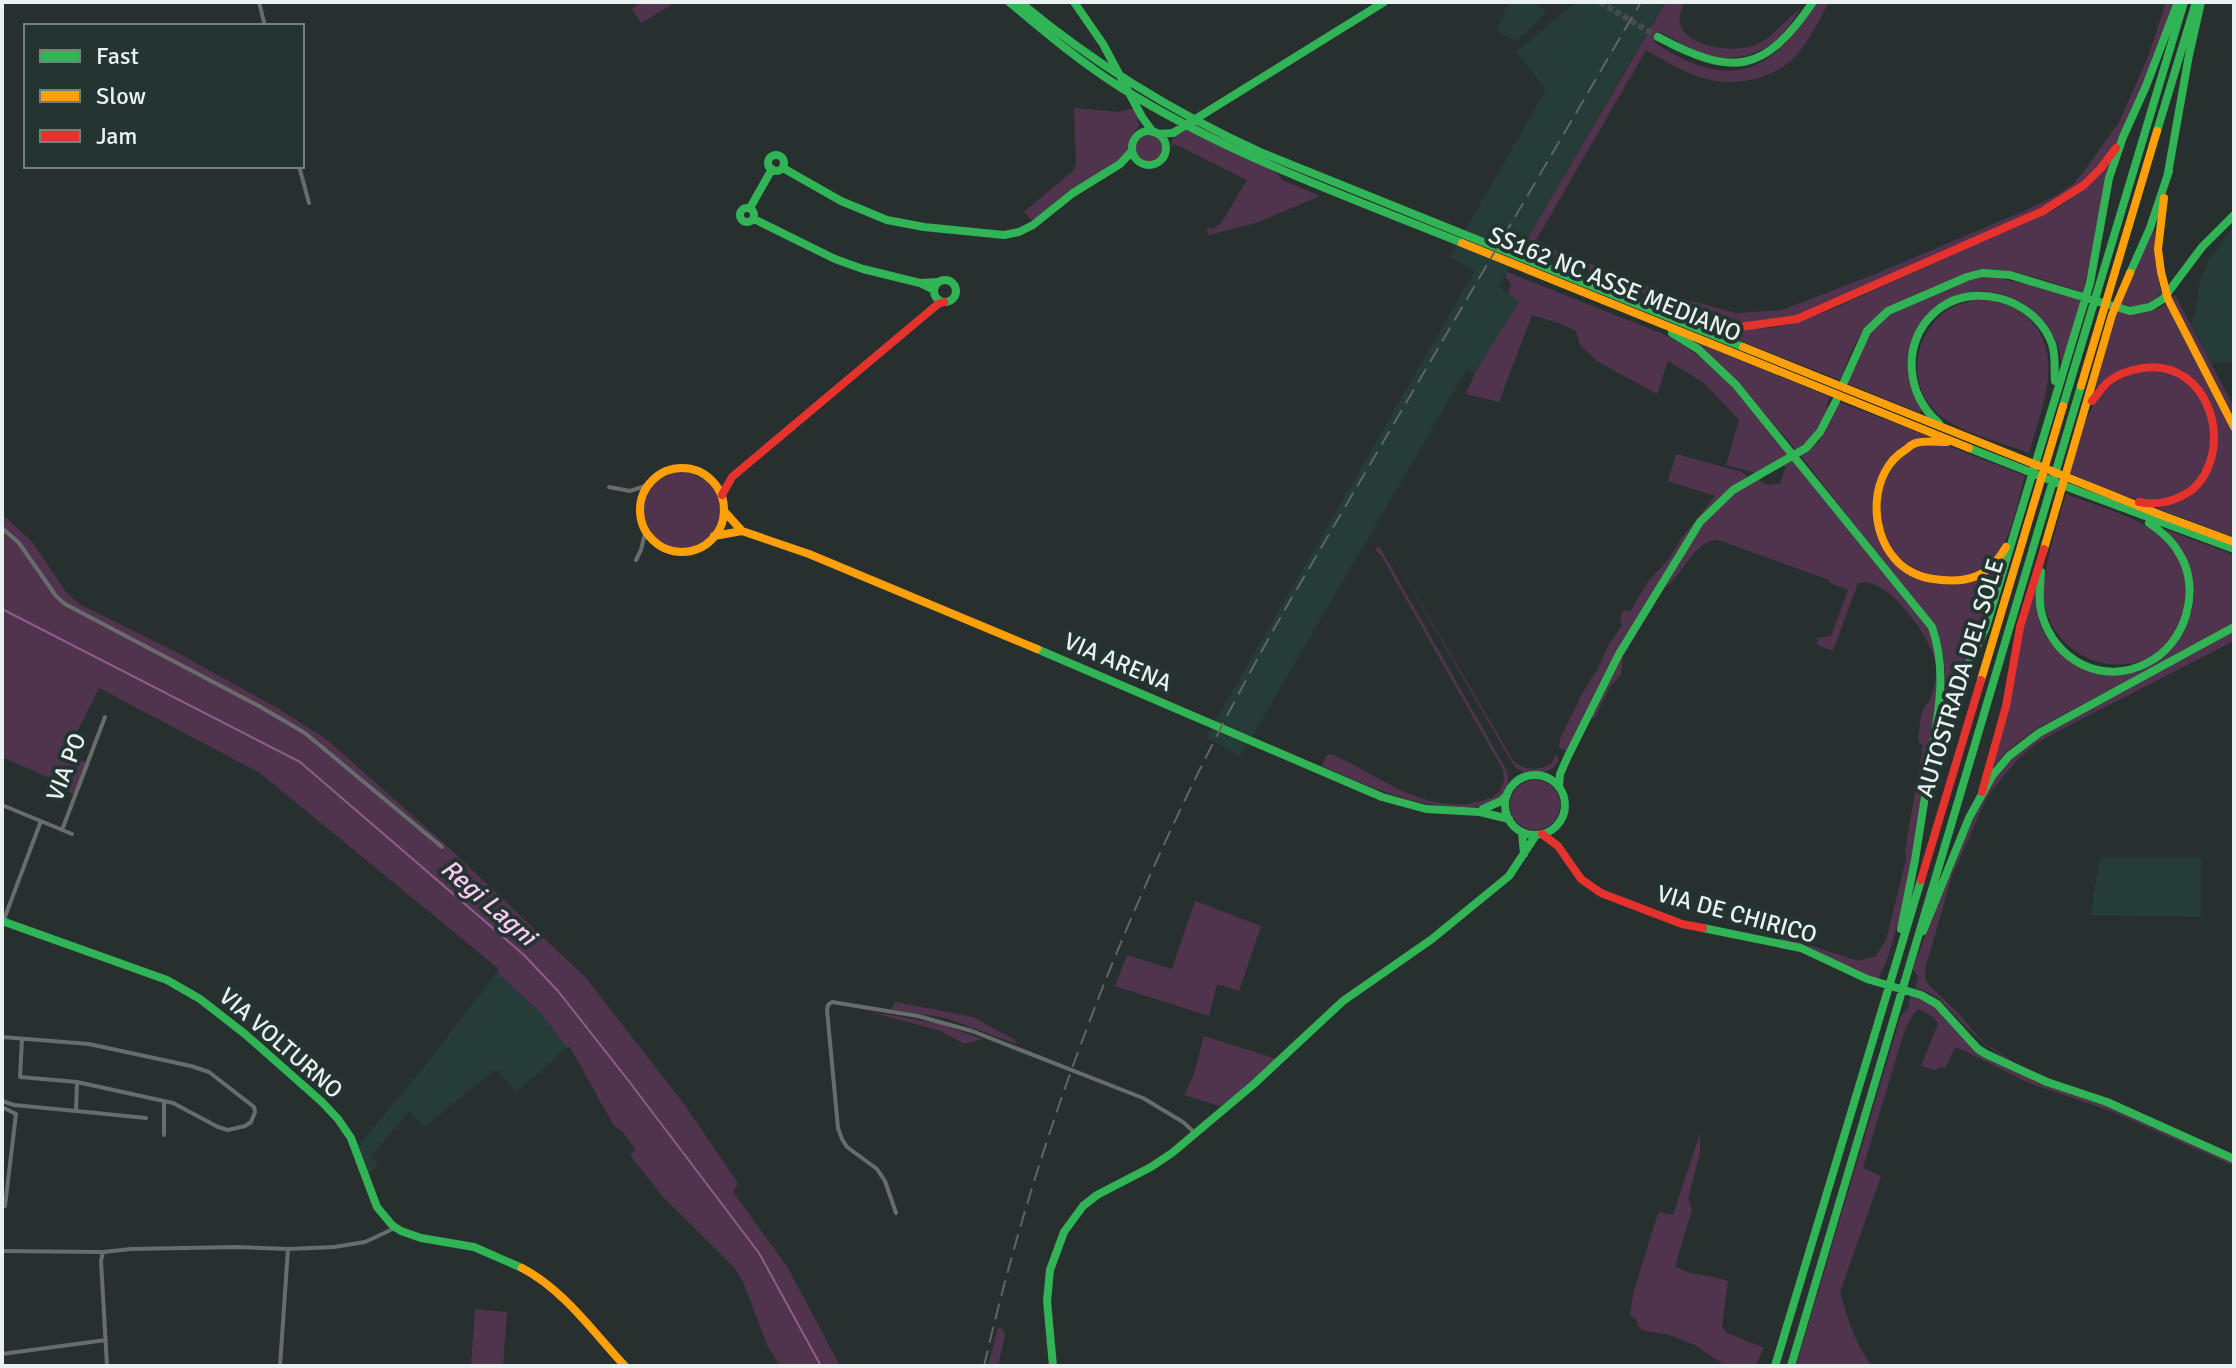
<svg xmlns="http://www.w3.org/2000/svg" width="2236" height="1368" font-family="Signika,sans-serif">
<rect width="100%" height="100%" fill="#28302f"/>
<!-- built -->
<path fill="#253c39" d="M1509,2H1534L1548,12L1516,41L1496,31Z
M1576,2H1665L1498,287L1519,300L1477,374L1467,369L1240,757L1206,737L1475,270L1450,257L1546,89L1516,52Z
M2234,220V362L2211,363L2191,324L2195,313L2199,284L2209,260L2232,228L2228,225Z
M2100,858H2201V917L2090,915Z
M497,972L541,1013L567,1048L516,1092L496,1069L424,1127L409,1112L371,1156L378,1165L367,1175L357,1147L428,1062Z"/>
<!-- green -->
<path fill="#50344e" d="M640,2H676L641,23L632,9Z
M1666,2H1685C1661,42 1725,55 1753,46C1773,39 1784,20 1800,9C1794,18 1789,27 1782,35C1759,58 1723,65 1694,50C1683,45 1671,38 1660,32L1654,42C1727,92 1773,75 1816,2H1829C1820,18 1811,37 1800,51C1777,81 1731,89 1697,76C1679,70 1662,59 1646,50L1535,242L1667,294L1662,301L1524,244Z
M2166,2H2176L2123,137L2101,166L2062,198L1803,315L1746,325L1722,322L1702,318L1664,302L1671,298L1677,297L1736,313L1782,310L1873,275L2026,210L2057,195L2073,184L2085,170L2119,122L2148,57Z
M1074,108L1119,112L1135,108L1139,126L1131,137L1128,152L1124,158L1071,190L1032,221L1024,212L1074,170L1076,162Z
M1186,129L1277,173L1282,180L1320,196L1256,223L1209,235L1206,227L1213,229L1221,223L1247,180L1175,144L1171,147L1172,139Z
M1136 148a13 13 0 1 1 26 0a13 13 0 1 1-26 0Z
M2112,161L2083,292C2058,285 2023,271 1999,270C1968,269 1889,302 1868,325C1854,340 1848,361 1840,380L1715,331L1770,328L1792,324L1828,311L2052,211C2076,197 2094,181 2112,161Z
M2152,231H2155C2155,253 2155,273 2162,293C2148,305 2137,309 2120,304Z
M1507,272L1663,334C1718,360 1751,409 1788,455L1755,473L1726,465L1739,420L1704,383L1668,361L1657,394L1597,361L1580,345L1576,331L1561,324L1532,315L1499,402L1466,394L1475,373L1519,301L1508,294L1511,284L1505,276Z
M1993,277L2045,288L2081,300L2062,363C2060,359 2060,352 2058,346C2055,337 2048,327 2042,320C2020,293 1977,281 1947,302C1939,307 1932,317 1926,325C1913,340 1904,354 1908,375C1910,386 1918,399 1923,409L1920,413L1847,383L1863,343L1870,332L1891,313L1972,278Z
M2175,295L2234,407V420L2172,298Z
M1975,300C1994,300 2012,303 2027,317C2067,354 2041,409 2029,453C2001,442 1960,433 1938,414C1906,385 1913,335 1946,311C1954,305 1964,303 1975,300Z
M2168,303L2234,431V537L2156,508C2236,482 2197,297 2098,388L2095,387L2118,310C2140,315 2148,315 2168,303Z
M1693,341L1830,397L1826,406L1830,409L1817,434L1796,450L1733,377Z
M2149,369C2158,371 2170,371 2179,375C2236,403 2226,486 2164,500C2136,506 2096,484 2070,473C2086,422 2088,383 2149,369Z
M1839,402L1933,438L1903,445L1892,455L1877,479L1872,506L1874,523L1883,547L1892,560L1919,579L1935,584L1952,585L1998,564L2001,565L1975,642L1941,722C1945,688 1949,663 1936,630L1801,456L1819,441Z
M1943,444L2025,476C2018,500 2013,530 2000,551C1990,568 1974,576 1955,579C1941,581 1926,577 1914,570C1875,547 1869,500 1895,465C1900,458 1910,448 1919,446C1925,443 1936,445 1943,444Z
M1676,454L1742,472L1747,477L1711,505L1685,539L1615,655L1567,750L1559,748L1560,739L1583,692L1597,670L1609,644L1623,624L1620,622L1623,610L1630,612L1649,580L1669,559L1680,540L1715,496L1668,481Z
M1794,460L1930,631L1940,671L1913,857L1902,909L1887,960L1878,979L1851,971L1779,941L1780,938L1800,942L1858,961L1876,956L1886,940L1906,859L1905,850L1923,746L1918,741C1919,734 1920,715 1923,711C1924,707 1928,704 1930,700C1934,690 1937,675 1936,663C1932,639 1887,574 1858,583L1833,651L1818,645L1817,638L1831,636L1848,590L1830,583L1829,580L1718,540C1693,540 1682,578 1664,588L1623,657L1621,674L1610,687L1594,719L1590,716L1627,644L1704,523C1719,504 1737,490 1758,478C1767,488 1768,484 1780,484L1785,469L1784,465Z
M644 510a38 38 0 1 1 76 0a38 38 0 1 1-76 0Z
M2066,494C2099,507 2139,516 2165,540C2182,555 2190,580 2186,602C2185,607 2184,614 2182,620C2158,689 2055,674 2044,601C2040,576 2059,520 2066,494Z
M2,514L33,543L66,592L79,604L178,653L279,709L326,739L447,846L586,978L684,1104L738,1183L733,1192L788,1268L840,1366H780L768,1347L744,1284L734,1267L663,1197L630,1155L636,1150L623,1132L614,1126L570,1047L567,1048L541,1013L497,972L499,969L260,773L99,688L66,754L90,764L77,795L50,785L52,779L2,757Z
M2164,529L2234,555V624L2034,730L2008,750L1993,767L2009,705L2019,643L2035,589C2038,598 2037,610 2039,620C2046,650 2075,660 2099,673L2156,661C2166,648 2178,635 2187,621C2205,591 2184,551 2164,529Z
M1384,541L1513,760C1523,771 1540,771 1552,763L1555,755L1559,759C1553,776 1526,778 1514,766Z
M1379,546L1507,771C1510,782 1507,790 1499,798C1489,807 1476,807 1463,807C1412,807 1368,786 1322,766L1326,756L1331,754C1380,775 1429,820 1488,799C1501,795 1506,783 1503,770L1381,555L1375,550Z
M2234,630V641L2062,729L2037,743L2018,759L1991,791L1982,808L1952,876L1925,969V978L1928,984L1958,1013L1983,1042L2018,1065C1986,1050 1964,1025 1939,999L1932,994L1915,988L1918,977L1913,969L1947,875L1991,783L2012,757L2040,735Z
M1510 805a25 25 0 1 1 50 0a25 25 0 1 1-50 0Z
M1195,901L1261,926L1239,991L1217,984L1209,1016L1115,986L1127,955L1172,969Z
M1911,993L1927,999L1992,1059L2104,1104L2234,1162V1166L2113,1112L2029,1083L1961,1049L1955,1048L1945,1068L1940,1067L1936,1070L1921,1066L1938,1024L1933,1017L1918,1009L1914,1013L1905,1029L1863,1168L1881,1176L1840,1292C1847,1317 1856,1346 1872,1366H1796L1901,1015L1908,1009Z
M895,1002L973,1017L1015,1040L1016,1044L946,1018L891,1009Z
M867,1011L940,1024L982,1039L964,1044L941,1031Z
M1204,1036L1277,1059L1239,1093L1220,1106L1184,1095L1193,1077Z
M1700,1133V1152L1688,1199L1692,1210L1675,1266C1689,1276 1711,1275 1728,1281L1722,1327L1727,1333L1764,1348L1755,1366H1726L1695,1345L1667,1334L1644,1331L1638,1326L1636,1319L1630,1315L1634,1291L1656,1219L1659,1212L1673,1215Z
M475,1309L507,1312L503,1366H471Z
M998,1328L1002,1329L1005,1335L998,1366H988Z"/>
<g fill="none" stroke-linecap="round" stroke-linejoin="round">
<!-- stream -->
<path stroke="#8e5d8b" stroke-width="2" d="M2,609L300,762L524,955L558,991L628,1080L759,1253L821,1366"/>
<!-- secondary-tunnel -->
<path stroke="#454d4c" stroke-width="6" stroke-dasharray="6 3" stroke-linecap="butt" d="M1600,2L1658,37"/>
<!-- street -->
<path stroke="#696c6c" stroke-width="4" d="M259,2L265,26
M299,166L309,203
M609,487L630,491L648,485
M2,528L19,543L56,596L65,604L259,706L305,733L442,847
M636,560L641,550L646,529
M2,805L72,834
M62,830L105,717
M3,922L41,821
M2,1037L89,1044L191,1066L209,1072L254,1107L255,1112L251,1122L245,1126L228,1130L218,1127L173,1103L77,1082L76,1111L14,1105L2,1101
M22,1039L20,1077L77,1082
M2,1107L16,1114L5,1206
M76,1111L146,1118
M164,1135V1101
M896,1213L885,1181L877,1169L847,1147L842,1139L838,1128L827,1010L828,1005L832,1002L918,1016L972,1031L1143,1098L1183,1122L1195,1133
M2,1251L103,1252L131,1249L237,1247L288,1249L334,1247L365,1242L395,1228
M103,1252L101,1261L107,1366
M2,1354L106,1340
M280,1366L288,1249"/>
<!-- fast -->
<path stroke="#30b455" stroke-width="8" d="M1009,2C1045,32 1080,62 1120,87C1226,154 1346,196 1462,243
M1020,2C1094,64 1173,112 1260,152L1743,347
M1074,2L1103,44L1142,117L1153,132
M1658,37C1733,77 1764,74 1813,2
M2157,131L2196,2
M1132 148a17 17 0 1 1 34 0a17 17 0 1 1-34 0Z
M1158,134L1173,133L1384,2
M768 163a8 8 0 1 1 16 0a8 8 0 1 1-16 0Z
M783,168L841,201L887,220L924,227L1004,235L1019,232L1033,225L1073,193L1120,164L1132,151
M2168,173L2189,55L2201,2
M740 215a7 7 0 1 1 14 0a7 7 0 1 1-14 0Z
M750,208L772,169
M754,219L835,259L863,269L920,283
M2130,273L2150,228L2169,171
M934 291a11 11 0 1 1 22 0a11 11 0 1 1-22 0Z
M934,290L920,283L937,282
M1672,333L1698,349L1736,385L1932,627C1946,667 1940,704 1933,745
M1844,382L1867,331L1888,311L1967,277L1982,273L2010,275L2130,311L2150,307L2163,299L2202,247L2234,215
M2063,406L2184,2
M1939,423C1906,396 1901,343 1934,313C1970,279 2036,298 2052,344C2056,355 2054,370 2055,381
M1969,448L2078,491L2234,549
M2041,572C2040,586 2038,601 2042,615C2055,661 2103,686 2147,663C2186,644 2202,589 2179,553C2172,540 2161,531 2149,523
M1037,649L1382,797L1426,809L1480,812L1509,819
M1505 805a30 30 0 1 1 60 0a30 30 0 1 1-60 0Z
M1559,787L1560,774L1568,756L1619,654L1700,522L1733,490L1806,448L1820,432L1836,401
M1483,809L1501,801L1507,795
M1522,832L1524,854
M2,921L167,980L200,999L245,1034L322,1102L338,1119L351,1138L377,1207L392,1225L401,1231L421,1238L474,1247L522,1268
M1703,928L1801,948L1867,979L1921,995L1937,1004L1978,1049L1986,1054L2047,1082L2107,1102L2234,1159
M1901,929L1915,860L1930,765L1952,700L1986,627L2090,283L2109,178L2123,137L2146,86L2178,2
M1923,931L1969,818L1992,776L2009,756L2039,733L2234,627
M1053,1366L1047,1301L1050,1270L1064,1232L1083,1206L1097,1195L1151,1167L1172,1153L1254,1084L1343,1001L1432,939L1509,876L1536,835
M1775,1366L1921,880
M1791,1366L2081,386"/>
<!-- slow -->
<path stroke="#ff9f0a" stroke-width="8" d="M2164,198L2158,249L2161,272L2168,299L2234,427
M1462,243L1969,448
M1743,347L2161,515L2234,542
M2081,386L2157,131
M1947,442C1938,442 1925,440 1916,443C1912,444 1909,447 1905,450C1870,472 1868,529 1895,559C1904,570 1919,577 1933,579C1967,584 1988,578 2006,547
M640 510a42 42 0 1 1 84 0a42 42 0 1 1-84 0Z
M724,511L742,531
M714,536L742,531L809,554L1037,649
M2044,549L2112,315L2130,273
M1981,680L2063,406
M522,1268C564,1290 593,1332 625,1366"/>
<!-- jam -->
<path stroke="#e5322d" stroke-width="8" d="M1684,319L1712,325L1740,327L1797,319L2043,211L2084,185L2101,168L2116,148
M2092,401C2097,395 2102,387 2108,382C2118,374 2130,370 2142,368C2211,358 2236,451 2192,490C2176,501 2158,506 2139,502
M722,495L732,477L938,304L944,302
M1982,792L2006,706L2020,627L2044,549
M1542,834L1558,846L1581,879L1601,893L1682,924L1703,928
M1921,880L1981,680"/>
<!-- rail -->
<path stroke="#5f6665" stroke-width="2" stroke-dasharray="16 8" stroke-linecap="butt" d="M984,1366C1046,1098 1151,844 1287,606L1641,2"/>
</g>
<g text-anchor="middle" stroke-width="8" stroke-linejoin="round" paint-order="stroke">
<!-- street labels -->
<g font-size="24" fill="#e9f2f1" stroke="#243431">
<text transform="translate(1615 284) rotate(22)" y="8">SS162 NC ASSE MEDIANO</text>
<text transform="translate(1118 662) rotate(23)" y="8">VIA ARENA</text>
<text transform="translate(1960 678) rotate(-73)" y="8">AUTOSTRADA DEL SOLE</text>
<text transform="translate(66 767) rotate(-69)" y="8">VIA PO</text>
<text transform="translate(1737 914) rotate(15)" y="8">VIA DE CHIRICO</text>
<text transform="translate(281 1043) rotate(41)" y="8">VIA VOLTURNO</text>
</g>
<!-- water labels -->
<g font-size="26" font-style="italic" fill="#fbcaf5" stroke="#243431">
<text transform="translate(489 902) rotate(41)" y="9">Regi Lagni</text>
</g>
</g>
<!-- border -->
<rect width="2236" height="1368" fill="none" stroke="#e9f2f1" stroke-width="8"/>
<!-- legend -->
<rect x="24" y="24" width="280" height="144" fill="#243431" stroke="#73807e" stroke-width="2"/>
<rect x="40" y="50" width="40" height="12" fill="#30b455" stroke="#73807e" stroke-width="2"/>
<text x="96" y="64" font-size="24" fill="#e9f2f1">Fast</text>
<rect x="40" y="90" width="40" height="12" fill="#ff9f0a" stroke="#73807e" stroke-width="2"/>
<text x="96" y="104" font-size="24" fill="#e9f2f1">Slow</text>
<rect x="40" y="130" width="40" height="12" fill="#e5322d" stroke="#73807e" stroke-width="2"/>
<text x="96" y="144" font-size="24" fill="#e9f2f1">Jam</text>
</svg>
